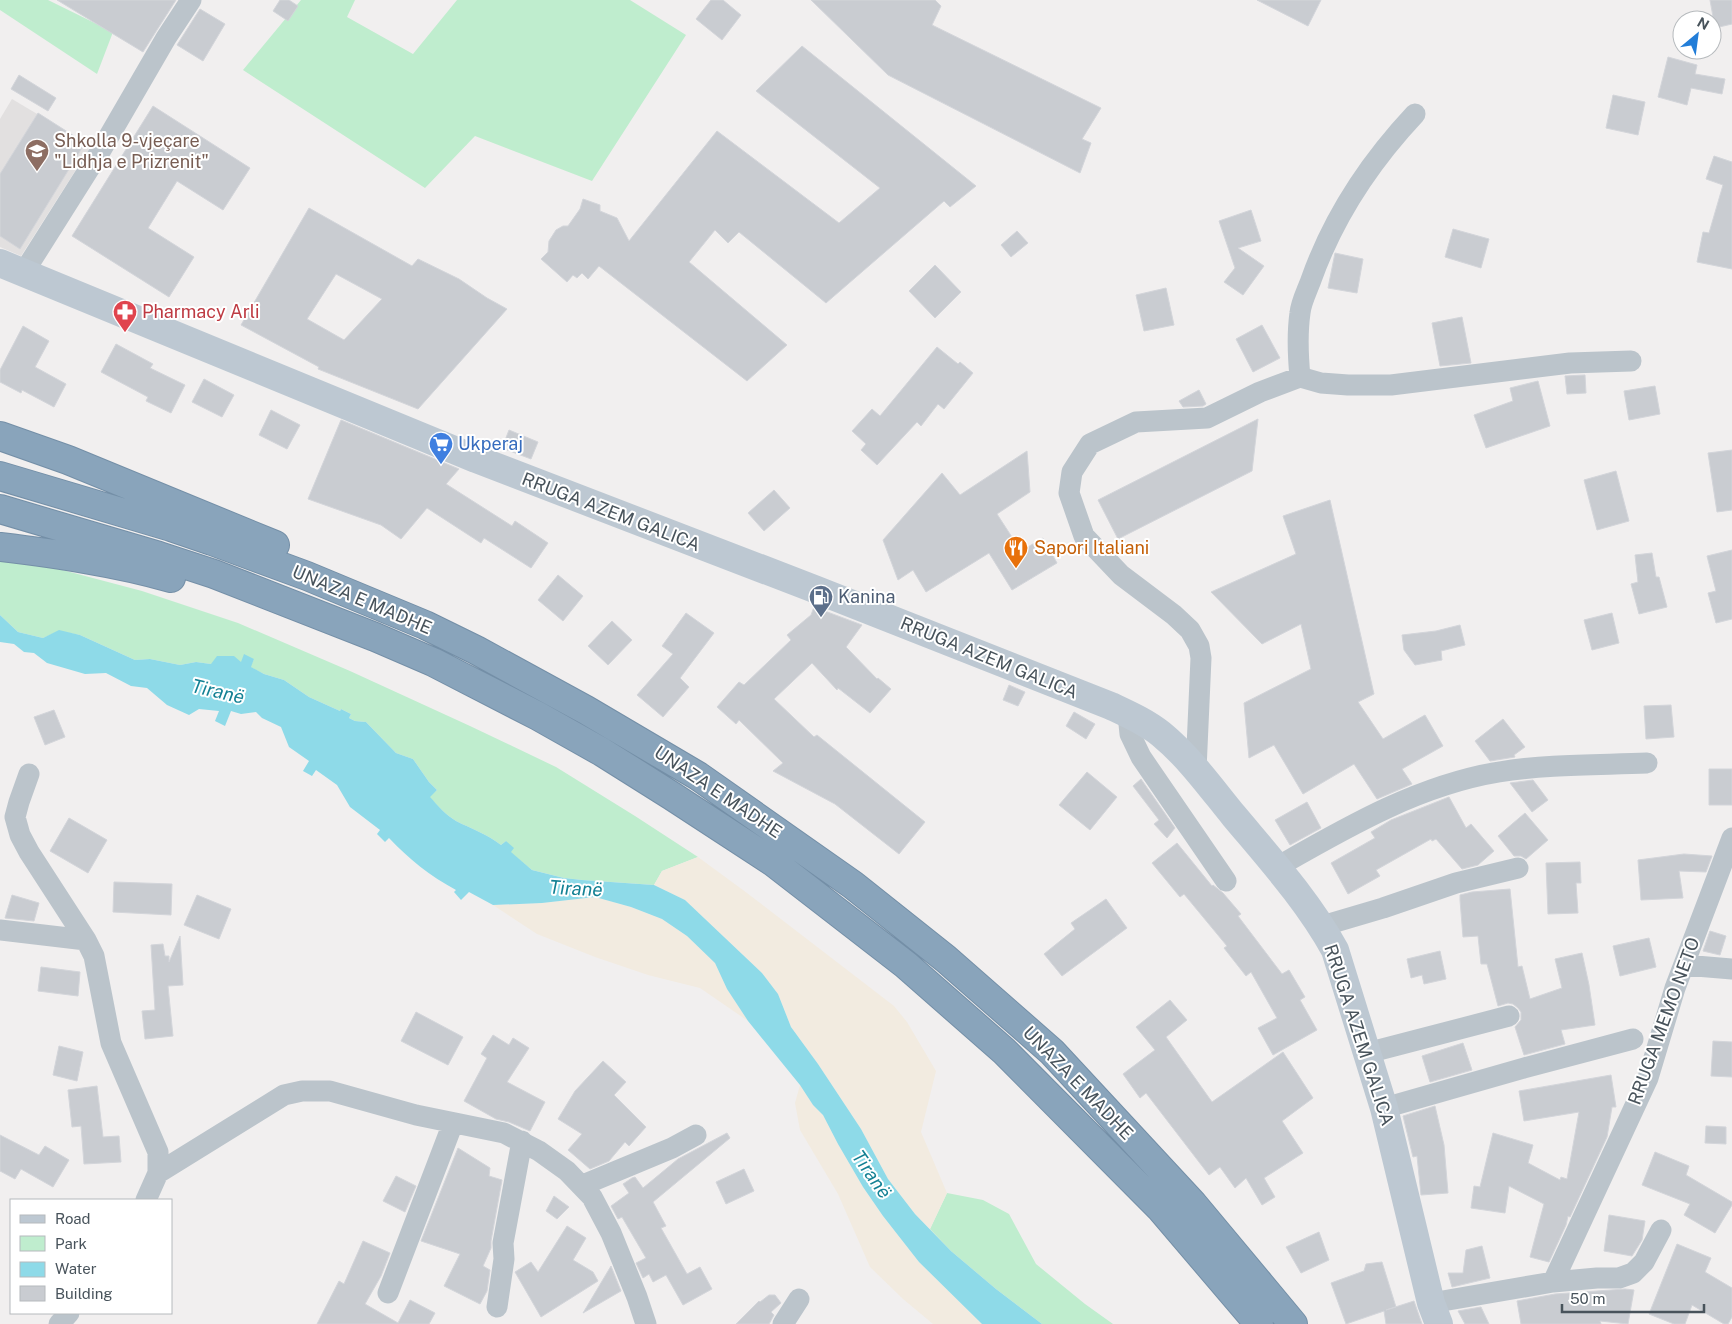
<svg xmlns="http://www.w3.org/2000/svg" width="1732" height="1324" font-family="'Public Sans',sans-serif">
<rect width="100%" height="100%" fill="#f1efef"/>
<!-- education -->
<path fill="#e2e0e0" d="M12,99L91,146L21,256L0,247V119Z"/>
<!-- green -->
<path fill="#bfedce" d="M0,0H48L113,32L97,74L0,10Z
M301,0H355L347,17L413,54L457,0H630L686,35L592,181L475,136L425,188L243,70Z
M0,561L55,568L142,591L238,623L350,671L470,726L556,767L635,816L698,857L662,871L654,885L582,880L564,878L532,870L510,852L506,841L501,845C487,834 472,829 456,821C446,815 438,806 429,797L437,790L429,782L413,759L396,753L366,722L355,721L349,718L351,714L341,709L340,711L309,697L284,680L264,674L250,667L254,659L241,662L211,664L196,662L180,665L150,659L135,660L80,635L59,631L43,638L18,632L0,615Z
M947,1193L983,1200L1009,1214L1036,1264L1085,1304L1113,1324H1042L996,1289L951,1251L930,1229Z"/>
<!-- sand -->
<path fill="#f2ebe0" d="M698,857L747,893L894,1006L907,1022L936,1071L921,1132L947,1193L930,1229L915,1214L888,1179L861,1129L818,1064L791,1027L778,994L762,973L685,900L654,885L662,871Z
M595,897L631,907L662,919L687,936L715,963L727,989L748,1021L700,988L648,975L595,957L537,934L493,905L542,903Z
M800,1085L813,1105L823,1115L838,1144L863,1187L883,1216L919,1262L982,1324H933L903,1299L870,1267L838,1194L800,1130L795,1103Z"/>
<!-- water -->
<path fill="#8edae8" d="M0,615L18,632L43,638L59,630L80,635L135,660L150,659L180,665L196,662L211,664L217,656H234L241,662L244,654L254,659L251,667L264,674L284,680L309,697L340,711L341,709L351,714L349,718L355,721L366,722L396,753L413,759L429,782L437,790L430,797C438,806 446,815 456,821C472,829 487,834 501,845L506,841L514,848L511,852L532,870L564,878L582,880L654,885L685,900L762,973L778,994L791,1027L818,1064L861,1129L888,1179L915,1214L951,1251L996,1289L1042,1324H982L919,1262L883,1216L863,1187L838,1144L823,1115L813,1105L800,1085L748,1021L727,989L715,963L687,936L662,919L631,907L595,897L542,903L493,905L469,892L461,900L454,892L456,890C430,876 409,859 389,838L385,842L377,834L380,830L350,807L337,785L316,770L312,776L303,771L309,761L289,747L281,727L262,718L256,712L241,714L231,711L225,726L215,721L219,711L199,709L189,715L167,705L147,688L131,686L106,673L85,674L47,663L34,653L24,652L14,644L0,642Z"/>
<!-- building -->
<path fill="#c9ccd1" stroke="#d3d5da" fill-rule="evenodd" d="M57,0H176L143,52Z
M280,0H289L298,6L288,21L273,11Z
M711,0H723L741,15L722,40L696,19Z
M811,0H935L941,6L932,25L1101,108L1082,139L1091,143L1080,173L888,75Z
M1257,0H1321L1308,26Z
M1710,0H1732V24L1715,28Z
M200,9L225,24L203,61L177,45Z
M802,46L976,186L950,207L944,201L826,303L739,232L728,243L715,230L689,262L787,345L747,381L599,266L588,279L582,273L577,278L573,275L567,282L541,259L548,252L549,241L556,230L563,226H568L580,209L583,199L600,205V211L617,218L629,241L717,131L839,223L880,188L756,91Z
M1668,57L1697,65L1695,74L1725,79L1722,94L1691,88L1687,105L1658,97Z
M19,75L56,98L48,111L11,89Z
M1613,95L1645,102L1638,135L1606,128Z
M153,106L250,168L223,210L177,181L148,228L194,257L169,297L72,236Z
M38,113L85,143L20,249L0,236V174Z
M1714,156L1732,162V269L1697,262L1703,232L1709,233L1723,185L1706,179Z
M309,208L412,266L418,259L459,279L487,298L507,309L418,409L318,369L319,367L241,325ZM336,274L382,299L344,340L307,319Z
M1251,210L1261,241L1238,248L1264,266L1243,295L1224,282L1235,268L1219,221Z
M1453,229L1489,239L1481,268L1445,257Z
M1017,231L1028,243L1011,257L1001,245Z
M1335,253L1363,259L1357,293L1328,288Z
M935,265L961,292L935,318L909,291Z
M1166,288L1174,325L1144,331L1136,295Z
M1462,317L1471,363L1440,366L1432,323Z
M1262,325L1280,358L1253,372L1236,339Z
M23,326L49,341L35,367L66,384L54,407L22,390L21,393L0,382V370Z
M116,344L153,364L150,368L185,385L171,413L146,401L148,397L101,372Z
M937,347L958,364L960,362L973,373L944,409L938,404L921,426L917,422L877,465L861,450L866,444L852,431L872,409L880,416Z
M1585,375L1586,393L1567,394L1565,376Z
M204,379L234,395L222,417L192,402Z
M1538,381L1550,426L1486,448L1474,415L1513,401L1510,388Z
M1655,386L1660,414L1629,420L1624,391Z
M1199,390L1206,404L1203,406L1183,407L1179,401Z
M271,410L300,425L287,449L259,435Z
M1258,419L1252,471L1118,539L1098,500Z
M341,420L459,469L446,484L512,526L515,521L548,543L531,568L484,538L481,543L427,508L401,539L381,525L308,499Z
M509,430L538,442L531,459L502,448Z
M1732,450V510L1717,512L1708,453Z
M1027,451L1030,492L997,514L1021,551L1043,538L1057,563L1012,590L989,553L926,592L913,570L898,580L883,540L942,473L960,495Z
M1616,471L1629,521L1597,530L1584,480Z
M774,490L790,508L764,531L748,513Z
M1330,500L1374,694L1358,702L1383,739L1425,715L1443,746L1402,769L1412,784L1377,799L1354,764L1303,794L1274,745L1249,758L1244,703L1311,669L1301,624L1262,644L1211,592L1296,554L1283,516Z
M1732,550V619L1716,623L1708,593L1716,591L1707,556Z
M1652,553L1656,577H1659L1667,607L1639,614L1631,584L1638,582L1635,555Z
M558,575L583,596L563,621L538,600Z
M814,607L862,625L846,647L877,679L878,678L891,689L870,713L838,688L837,690L812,663L774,699L814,737L817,735L925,822L899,854L835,804L773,771L783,763L739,720L736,724L717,707L739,682L744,685L791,640L787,635L811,615Z
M686,613L714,633L680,678L689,687L663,717L637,695L673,654L662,646Z
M1612,613L1619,643L1592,650L1584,620Z
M612,621L632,640L608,665L588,646Z
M1460,625L1465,645L1441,651L1442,660L1415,665L1404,650L1402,635L1436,631Z
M1009,685L1025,692L1018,706L1003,700Z
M1671,705L1674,737L1646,739L1644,706Z
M54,710L65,737L45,745L34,717Z
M1074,712L1095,724L1086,739L1066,726Z
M1503,719L1525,747L1514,755L1515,757L1490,761L1475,741Z
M1709,769H1732V805H1709Z
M1087,772L1117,797L1090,830L1059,805Z
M1141,779L1175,828L1167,838L1154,824L1159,820L1133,786Z
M1533,780L1548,800L1532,812L1510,783Z
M1449,797L1466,828L1471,824L1494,851L1478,865L1462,869L1436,839L1432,841L1431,839L1376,870L1380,876L1348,894L1331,863L1375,838L1371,832L1391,820Z
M1307,802L1321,828L1290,845L1275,820Z
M1525,813L1548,840L1526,859L1521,856H1514L1498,836Z
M69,818L107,840L88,873L50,851Z
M1177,843L1212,886L1213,885L1223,893L1241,914L1238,916L1282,974L1289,970L1305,997L1300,1000L1317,1030L1273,1055L1258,1028L1277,1018L1251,972L1246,976L1224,948L1227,946L1184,894L1180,897L1152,863Z
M1684,854L1712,856L1706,872L1679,871L1683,898L1641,900L1638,860Z
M1580,862L1581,883H1576L1578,913L1548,914L1546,863Z
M114,882L172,884L171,915L113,912Z
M1510,889L1518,967L1522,966L1530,999L1562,988L1555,959L1582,953L1589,985L1595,1025L1561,1030L1565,1044L1524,1055L1515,1027L1521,1020V1012L1518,1008L1513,1004L1508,1003L1498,1006L1487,964H1481L1478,936L1463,937L1460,900V895L1472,892Z
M12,895L39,903L34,921L5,918Z
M197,895L231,909L219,939L184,925Z
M1106,899L1127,928L1062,976L1044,954L1075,929L1071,923Z
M1710,931L1726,936L1720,955L1703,951Z
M180,936L183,985L168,986L173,1036L145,1039L142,1011L155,1010L151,945L163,944L165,956H169V962Z
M1649,938L1656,967L1620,976L1613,946Z
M1440,951L1446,979L1424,984L1422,975L1411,978L1407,959Z
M41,967L80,972L78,996L38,991Z
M1170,1000L1187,1020L1166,1037L1212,1102L1283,1052L1313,1098L1282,1121L1303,1153L1264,1178L1275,1197L1262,1205L1246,1178L1235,1188L1220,1167L1209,1175L1146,1093L1140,1098L1123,1074L1155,1050L1136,1027Z
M416,1012L463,1037L448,1065L401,1041Z
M493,1035L509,1045L513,1038L529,1048L507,1082L545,1102L530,1131L509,1122L496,1119L464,1101L487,1058L481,1054Z
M1713,1041L1732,1042V1077L1711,1076Z
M1463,1043L1472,1070L1430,1082L1422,1056Z
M59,1046L83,1052L77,1081L53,1075Z
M603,1061L626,1082L614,1095L646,1127L629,1146L625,1142L609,1161L590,1169L568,1150L582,1134L558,1119L575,1091Z
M1611,1075L1616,1107H1612L1607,1137L1570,1217L1568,1216L1566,1225L1549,1262L1530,1257L1544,1204L1509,1186L1505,1213L1471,1208L1474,1186L1480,1187L1493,1133L1533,1145L1528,1163L1560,1180L1561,1177L1567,1179L1579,1112L1524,1121L1519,1091Z
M97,1086L103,1137L119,1136L121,1162L84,1164L81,1126L72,1127L68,1090Z
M1435,1106L1444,1145L1448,1193L1421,1195L1417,1156L1413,1157L1403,1116Z
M1706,1126L1726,1127V1144L1705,1143Z
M727,1133L730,1138L653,1202L666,1226L661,1228L687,1274L700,1267L712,1289L683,1305L666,1275L653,1282L649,1274L643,1278L636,1263L646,1258L622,1217L618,1219L611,1206L629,1193L623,1184L632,1178L635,1177L643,1188L678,1159Z
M0,1135L39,1155L45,1146L69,1160L53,1187L21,1169L15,1179L0,1171Z
M458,1148L490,1168L489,1176L502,1180L491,1241V1248L483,1266L490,1270L487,1291L480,1304L444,1286L460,1254L421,1241Z
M1655,1152L1689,1166L1686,1175L1732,1202V1205L1715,1233L1684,1215L1690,1204L1642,1185Z
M744,1169L754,1191L726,1204L716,1182Z
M396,1176L416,1186L405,1212L383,1201Z
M554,1196L569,1207L557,1219L546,1211Z
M1609,1215L1645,1221L1642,1240L1632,1256L1604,1251Z
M567,1226L586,1238L573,1260L593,1272L598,1281L541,1317L515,1272L531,1262L538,1272Z
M1319,1232L1329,1260L1301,1273L1286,1247Z
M363,1241L390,1253L381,1276L365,1304L398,1323L410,1300L435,1313L429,1324H317L339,1281L344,1284Z
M1677,1244L1711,1258L1705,1272L1732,1288V1317L1728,1324H1724L1692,1305L1685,1324H1674L1649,1314Z
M1482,1246L1490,1278L1452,1287L1448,1273H1463L1466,1250Z
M1382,1262L1396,1307L1386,1310L1414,1301L1422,1324H1386L1384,1311L1346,1324L1331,1283L1364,1271L1366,1264Z
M611,1266L621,1291L583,1313Z
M1625,1289L1634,1290L1628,1324L1600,1321L1601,1324H1521L1517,1301L1555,1294Z
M769,1295H775L781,1303L771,1312L774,1315L769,1324H736L759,1301L760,1302Z
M1481,1307L1489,1324H1465L1458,1311Z"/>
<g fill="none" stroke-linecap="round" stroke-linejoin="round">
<defs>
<path id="highway" d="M0,436L68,460L275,545
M0,476L171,527L212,541L307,576L425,625L476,650L586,710L698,776L853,885L946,959L1052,1052L1193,1204L1293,1324
M0,509L159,556L214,574L375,637L433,662L538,716L602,752L672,796L773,862L906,965L1004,1051L1161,1209L1259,1324
M0,547C57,554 115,562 171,578"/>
</defs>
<!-- highway casing -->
<use href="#highway" stroke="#748fa7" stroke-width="30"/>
<!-- street -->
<path stroke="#bbc4cb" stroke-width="21" d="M24,272L101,150L166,38L191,0
M1300,377C1298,356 1297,334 1300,313C1301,302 1307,291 1311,280C1333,218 1370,162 1415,114
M1128,714L1130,734L1141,757L1226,881
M1196,770L1201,658L1199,646L1190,630L1174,615L1121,575L1084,536L1069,493L1072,472L1090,444L1136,422L1207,418L1260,392L1300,377L1321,383L1348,385H1391L1570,363L1631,361
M29,774L19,802L15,817L20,835L29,852L86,940L94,956L111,1043L158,1152V1173L146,1200
M1277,867C1347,827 1419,785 1499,772C1546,764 1600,765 1647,763
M1322,926L1383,908L1456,883L1518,868
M0,930L86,940
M1684,965L1732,969
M1367,1053L1509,1016
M1384,1108L1524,1068L1633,1039
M158,1173L284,1095L302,1091H330L416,1115L504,1133L539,1151L567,1171L592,1197L611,1233L637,1297L646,1324
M583,1185L672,1148L696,1135
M1553,1282L1648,1078L1675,988L1732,838
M388,1293L453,1123
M1431,1303L1553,1282L1597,1278H1619L1633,1273L1644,1262L1661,1230
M497,1307L504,1259L503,1243L522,1141
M59,1324L69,1313
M783,1324L799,1299"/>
<!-- secondary -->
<path stroke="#bdc8d2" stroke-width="28" d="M0,263L476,459L817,590L1111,706C1128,714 1146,722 1161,734C1189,757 1211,788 1234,816C1270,859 1308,901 1335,950L1384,1108L1431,1303L1439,1324"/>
<!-- highway -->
<use href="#highway" stroke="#89a4bb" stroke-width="28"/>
</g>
<!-- icons -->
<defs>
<symbol id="school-pin" viewBox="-11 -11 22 30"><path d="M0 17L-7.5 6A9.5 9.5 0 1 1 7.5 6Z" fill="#8d6e63" stroke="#fff"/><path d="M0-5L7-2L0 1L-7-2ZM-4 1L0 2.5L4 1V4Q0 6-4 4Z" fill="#fff"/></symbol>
<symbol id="pharmacy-pin" viewBox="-11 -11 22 30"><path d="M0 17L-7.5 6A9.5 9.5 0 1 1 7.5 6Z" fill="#e0444e" stroke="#fff"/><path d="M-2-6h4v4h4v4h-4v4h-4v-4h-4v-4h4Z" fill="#fff"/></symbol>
<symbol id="supermarket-pin" viewBox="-11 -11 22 30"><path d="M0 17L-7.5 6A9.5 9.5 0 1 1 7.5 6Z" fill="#3f7fe0" stroke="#fff"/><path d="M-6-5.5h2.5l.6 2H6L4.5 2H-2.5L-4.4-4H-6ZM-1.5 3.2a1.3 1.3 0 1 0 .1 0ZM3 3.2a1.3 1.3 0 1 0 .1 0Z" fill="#fff"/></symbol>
<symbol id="restaurant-pin" viewBox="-11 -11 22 30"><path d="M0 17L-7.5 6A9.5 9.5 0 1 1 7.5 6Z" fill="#e8710a" stroke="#fff"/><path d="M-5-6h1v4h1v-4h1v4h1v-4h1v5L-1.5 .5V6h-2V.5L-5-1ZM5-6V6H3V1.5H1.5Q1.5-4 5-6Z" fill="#fff"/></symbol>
<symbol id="fuel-pin" viewBox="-11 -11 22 30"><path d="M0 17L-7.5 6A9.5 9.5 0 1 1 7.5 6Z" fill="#5c6f8a" stroke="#fff"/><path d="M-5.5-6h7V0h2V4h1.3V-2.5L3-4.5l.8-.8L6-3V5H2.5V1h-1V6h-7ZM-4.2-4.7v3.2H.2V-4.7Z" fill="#fff"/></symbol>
</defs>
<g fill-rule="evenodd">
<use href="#school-pin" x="23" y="137" width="28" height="38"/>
<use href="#pharmacy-pin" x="111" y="298" width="28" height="38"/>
<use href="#supermarket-pin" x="427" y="430" width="28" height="38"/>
<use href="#restaurant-pin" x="1002" y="534" width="28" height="38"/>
<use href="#fuel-pin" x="807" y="583" width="28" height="38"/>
</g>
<g text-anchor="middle" stroke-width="4" stroke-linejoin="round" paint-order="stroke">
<!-- education labels -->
<g font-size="18" fill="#785e54" stroke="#fff" text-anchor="start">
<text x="54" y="147">Shkolla 9-vjeçare<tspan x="54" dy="21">"Lidhja e Prizrenit"</tspan></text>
</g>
<!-- health labels -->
<g font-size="18" fill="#be3a42" stroke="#fff" text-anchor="start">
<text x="142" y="318">Pharmacy Arli</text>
</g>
<!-- shop labels -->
<g font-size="18" fill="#366cbe" stroke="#fff" text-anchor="start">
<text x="458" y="450">Ukperaj</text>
</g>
<!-- street labels -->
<g font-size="18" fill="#48535b" stroke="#fff">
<text transform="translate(611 512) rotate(21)" y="6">RRUGA AZEM GALICA</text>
<text transform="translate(362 600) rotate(23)" y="6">UNAZA E MADHE</text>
<text transform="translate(989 658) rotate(22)" y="6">RRUGA AZEM GALICA</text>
<text transform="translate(718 792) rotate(34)" y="6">UNAZA E MADHE</text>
<text transform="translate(1664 1021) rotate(-70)" y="6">RRUGA MEMO NETO</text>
<text transform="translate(1359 1035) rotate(72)" y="6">RRUGA AZEM GALICA</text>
<text transform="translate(1078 1083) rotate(46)" y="6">UNAZA E MADHE</text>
</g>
<!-- food labels -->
<g font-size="18" fill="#c56008" stroke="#fff" text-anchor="start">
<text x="1034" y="554">Sapori Italiani</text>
</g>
<!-- service labels -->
<g font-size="18" fill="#4e5e75" stroke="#fff" text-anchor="start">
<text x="838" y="603">Kanina</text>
</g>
<!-- water labels -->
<g font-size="19" font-style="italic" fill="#138194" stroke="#fff">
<text transform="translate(218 691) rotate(13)" y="7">Tiranë</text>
<text transform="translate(576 888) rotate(3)" y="7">Tiranë</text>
<text transform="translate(872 1174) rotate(55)" y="7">Tiranë</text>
</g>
</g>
<!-- legend -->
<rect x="10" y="1199" width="162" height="115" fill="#ffffff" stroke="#b6babd"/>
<rect x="20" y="1215" width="25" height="8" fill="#bdc8d2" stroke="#b6babd"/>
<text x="55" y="1224" font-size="15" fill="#48535b">Road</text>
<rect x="20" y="1236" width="25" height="15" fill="#bfedce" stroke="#b6babd"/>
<text x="55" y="1249" font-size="15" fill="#48535b">Park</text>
<rect x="20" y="1262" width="25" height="15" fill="#8edae8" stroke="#b6babd"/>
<text x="55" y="1274" font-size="15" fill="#48535b">Water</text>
<rect x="20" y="1286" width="25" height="15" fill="#c9ccd1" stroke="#b6babd"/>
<text x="55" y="1299" font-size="15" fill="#48535b">Building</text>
<!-- north arrow -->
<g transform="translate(1697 35) rotate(29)"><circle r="24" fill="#ffffff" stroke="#b6babd"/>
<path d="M0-4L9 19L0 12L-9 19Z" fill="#227dd8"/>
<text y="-8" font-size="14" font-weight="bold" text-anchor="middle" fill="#48535b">N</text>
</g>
<!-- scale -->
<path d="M1562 1304v8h142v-8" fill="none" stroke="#48535b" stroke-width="2.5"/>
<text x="1570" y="1304" font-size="15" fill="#48535b" stroke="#ffffff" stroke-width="4" paint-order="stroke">50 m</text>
</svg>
